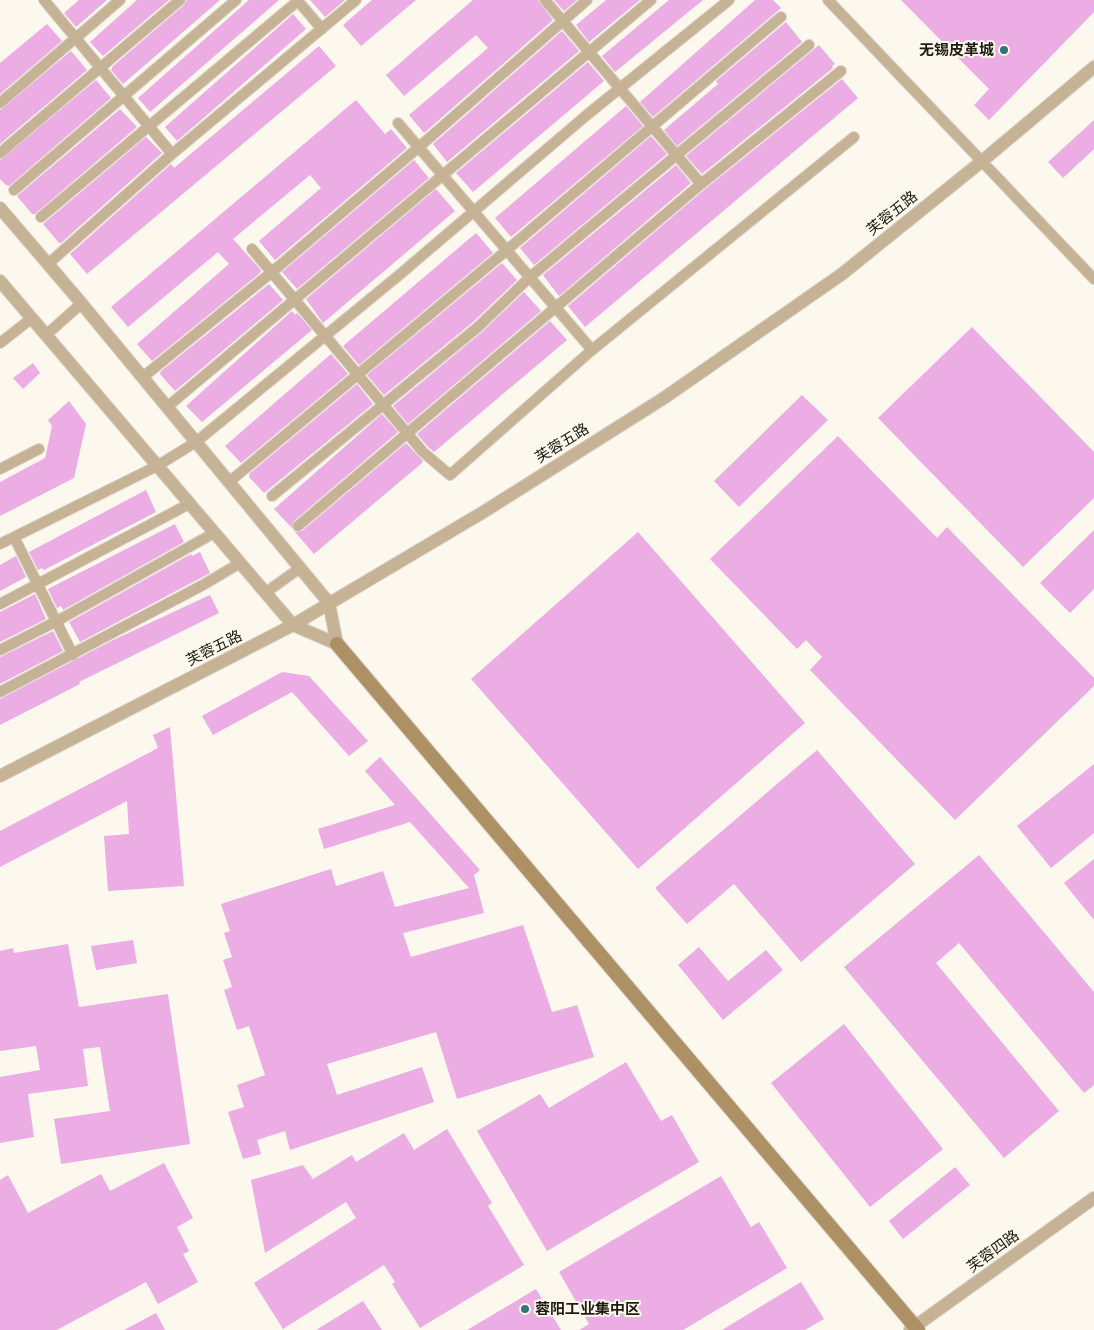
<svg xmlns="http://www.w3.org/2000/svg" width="1094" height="1330" font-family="Poppins,'Noto Sans SC',sans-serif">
<rect width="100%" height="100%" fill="#fdf8ee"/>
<!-- building -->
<path fill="#ebade4" d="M79,0H107L76,27L64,13Z
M137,0H169L103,56L90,42Z
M187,0H220L123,84L111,70L113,66L184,5Z
M249,0H279L150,112L138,98Z
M310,0H345L325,17Z
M372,0H416L361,46L343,25Z
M473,0H538L553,20L424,133L409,115L488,48L476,35L404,96L386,75Z
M554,0H577L564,11Z
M606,0H640L589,42L576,25Z
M669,0H703L615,72L602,56Z
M755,0H773L781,8L653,117L640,102Z
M901,0H1094V12L989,120L974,105L989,89Z
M293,14L306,29L177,141L165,127Z
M786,22L802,42L677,146L664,130L718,84L716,81Z
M47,24L62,41L0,94V63Z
M562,31L579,51L447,162L433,144Z
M819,45L835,64L832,66L833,68L702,174L686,156Z
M319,46L336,66L87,274L70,254L171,164L174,168Z
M71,51L87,70L0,144V110Z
M588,62L604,81L473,192L456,173Z
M842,79L858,98L585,327L568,306L705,189Z
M96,80L111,98L9,186L6,185L0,179V160Z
M356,100L385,134L391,129L407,148L275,260L259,241L321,188L310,175L233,239L261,270L260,273L152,361L137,344L229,264L218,252L128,327L111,307Z
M626,106L643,126L511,237L495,218Z
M120,109L137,127L35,214H32L17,196Z
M1094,120V149L1063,178L1048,162Z
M651,136L667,154L534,265L520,248Z
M146,137L162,153L61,243H59L43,224Z
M414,160L429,178L297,289L282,272Z
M676,165L691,183L559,296L543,275Z
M436,189L455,211L323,323L306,299Z
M476,233L493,253L359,365L343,346Z
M502,263L517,280L473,322L384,395L367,375Z
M269,284L283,300L175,391L160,374L161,371Z
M524,292L541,311L408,424L393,406L482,332Z
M292,311L295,315L297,313L312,330L202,422L186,406Z
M550,321L567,340L434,452L428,447L417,434Z
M972,327L1094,452V498L1023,567L878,418Z
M331,354L348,374L241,463L225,446Z
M33,363L40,373L23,389L13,378Z
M357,384L373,404L264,493L249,477L250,473Z
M802,395L828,420L739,507L714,481Z
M69,401L86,424L74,478L0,516V482L45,458L52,426L48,420Z
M382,414L398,432L294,521L292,528L274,509Z
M838,436L937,538L947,527L1094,678V686L955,820L810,670L822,657L806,640L797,649L710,559Z
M406,443L423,461L422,463L314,554L295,532L302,531Z
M146,490L156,512L44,570L42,568L38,570L29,552Z
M175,524L184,542L63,610L61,606L57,608L48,589Z
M1094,530V589L1070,613L1040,583Z
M638,532L805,723L638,869L471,679Z
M200,552L210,573L80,642L69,622L191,554L192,556Z
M16,556L26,577L0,591V565Z
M35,594L46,619L0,642V612Z
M210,595L219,613L79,682L80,684L0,725V699L111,641Z
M53,631L63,651L0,684V657Z
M282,672L309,676L368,741L349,756L292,692L213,735L202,716Z
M170,727L184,886L108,891L104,836L129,834L127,801L0,867V831L158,748L153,735Z
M817,750L915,864L801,962L734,884L687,924L655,888Z
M380,757L480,870L474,875L484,913L403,933L411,957L523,925L552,1012L577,1005L594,1057L457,1099L436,1032L327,1064L337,1095L422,1067L434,1102L290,1150L285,1131L257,1140L261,1154L243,1159L228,1112L244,1107L237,1085L265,1075L249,1026L237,1030L224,990L232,987L223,960L232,957L224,933L230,931L221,904L331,869L336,886L383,871L395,907L469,888L410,822L324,849L318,829L395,805L365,771Z
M1094,764V833L1051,868L1017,826Z
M979,855L1094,992V1085L1084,1093L959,943L936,963L1059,1111L1004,1158L844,967Z
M1094,859V920L1064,883Z
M133,940L137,963L96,970L91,946Z
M68,944L79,1007L168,994L190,1144L61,1164L54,1119L110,1111L100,1047L83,1049L88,1086L28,1094L34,1137L0,1143V1077L40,1070L36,1046L0,1051V951L13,948L14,953Z
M699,947L728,981L766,950L783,970L723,1020L678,965Z
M844,1024L943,1149L870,1207L771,1083Z
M626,1062L661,1121L672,1115L699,1162L547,1251L477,1131L540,1094L549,1108Z
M447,1129L492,1203L488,1206L524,1265L420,1328L392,1284L395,1282L384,1265L283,1329L254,1283L356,1218L346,1202L265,1253L251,1180L303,1165L313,1179L352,1155L356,1162L404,1133L414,1150Z
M164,1163L193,1218L177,1227L189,1251L183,1254L198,1282L158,1304L146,1282L57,1330H0V1180L8,1175L28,1213L101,1174L110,1191Z
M955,1167L970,1185L903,1239L889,1221Z
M721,1176L751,1227L759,1222L787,1268L683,1330H579L589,1324L559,1272Z
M801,1282L824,1319L805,1330H722Z
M536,1289L561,1330H467Z
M363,1301L382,1330H316Z
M156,1313L165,1330H124Z"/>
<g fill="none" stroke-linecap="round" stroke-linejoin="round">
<defs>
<path id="minor" d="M44,0L172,154
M297,0L322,29
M545,0L701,184
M828,0L1094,279
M0,103L120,0
M398,123L592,350
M0,153L180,0
M14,190L236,0
M41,217L299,0
M252,249L423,452L450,475L592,350L854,137
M48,264L172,154L356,0
M46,335L82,303
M0,343L32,318
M143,377L272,272L419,147L587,0
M167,407L651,0
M0,469L39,449
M229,482L507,250L781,17
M272,496L478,327L530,277L809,45
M298,526L701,184L841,71
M14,537L73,655
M0,544L157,466L196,442L398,276L588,114L729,0
M265,593L300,568
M0,604L189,504
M0,650L57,621L214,533
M0,692L203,585L240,563"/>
<path id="tertiary" d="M0,208L77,298L329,603L337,644
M0,281L293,625L337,644
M0,776L293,625L485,511L664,398L842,274L981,162L1094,67
M910,1330L1094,1198"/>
<path id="secondary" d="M337,644L918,1330"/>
</defs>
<!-- minor casing -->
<use href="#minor" stroke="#d9d5cb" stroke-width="12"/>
<!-- tertiary casing -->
<use href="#tertiary" stroke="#d9d5cb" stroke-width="14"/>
<!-- secondary casing -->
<use href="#secondary" stroke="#d9d5cb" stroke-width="16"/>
<!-- minor -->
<use href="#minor" stroke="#c6b295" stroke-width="10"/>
<!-- tertiary -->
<use href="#tertiary" stroke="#c6b295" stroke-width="12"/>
<!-- secondary -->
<use href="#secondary" stroke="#ad9063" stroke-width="14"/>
</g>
<!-- markers -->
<g fill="#2e7776" stroke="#fdf8ee" stroke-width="2">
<circle cx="1004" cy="50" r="5"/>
<circle cx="525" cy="1309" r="5"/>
</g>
<g text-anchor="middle" stroke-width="4" stroke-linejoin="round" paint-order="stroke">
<!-- poi labels -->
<g font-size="15" font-weight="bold" fill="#1f1b12" stroke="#fdf8ee" text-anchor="end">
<text x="994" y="55">无锡皮革城</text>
<text x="535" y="1314" text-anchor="start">蓉阳工业集中区</text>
</g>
<!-- street labels -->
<g font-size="15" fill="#1f1b12" stroke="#fdf8ee">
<text transform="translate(892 213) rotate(-39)" y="5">芙蓉五路</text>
<text transform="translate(562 443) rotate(-32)" y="5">芙蓉五路</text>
<text transform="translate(214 648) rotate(-27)" y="5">芙蓉五路</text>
<text transform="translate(993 1251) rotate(-36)" y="5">芙蓉四路</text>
</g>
</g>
</svg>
